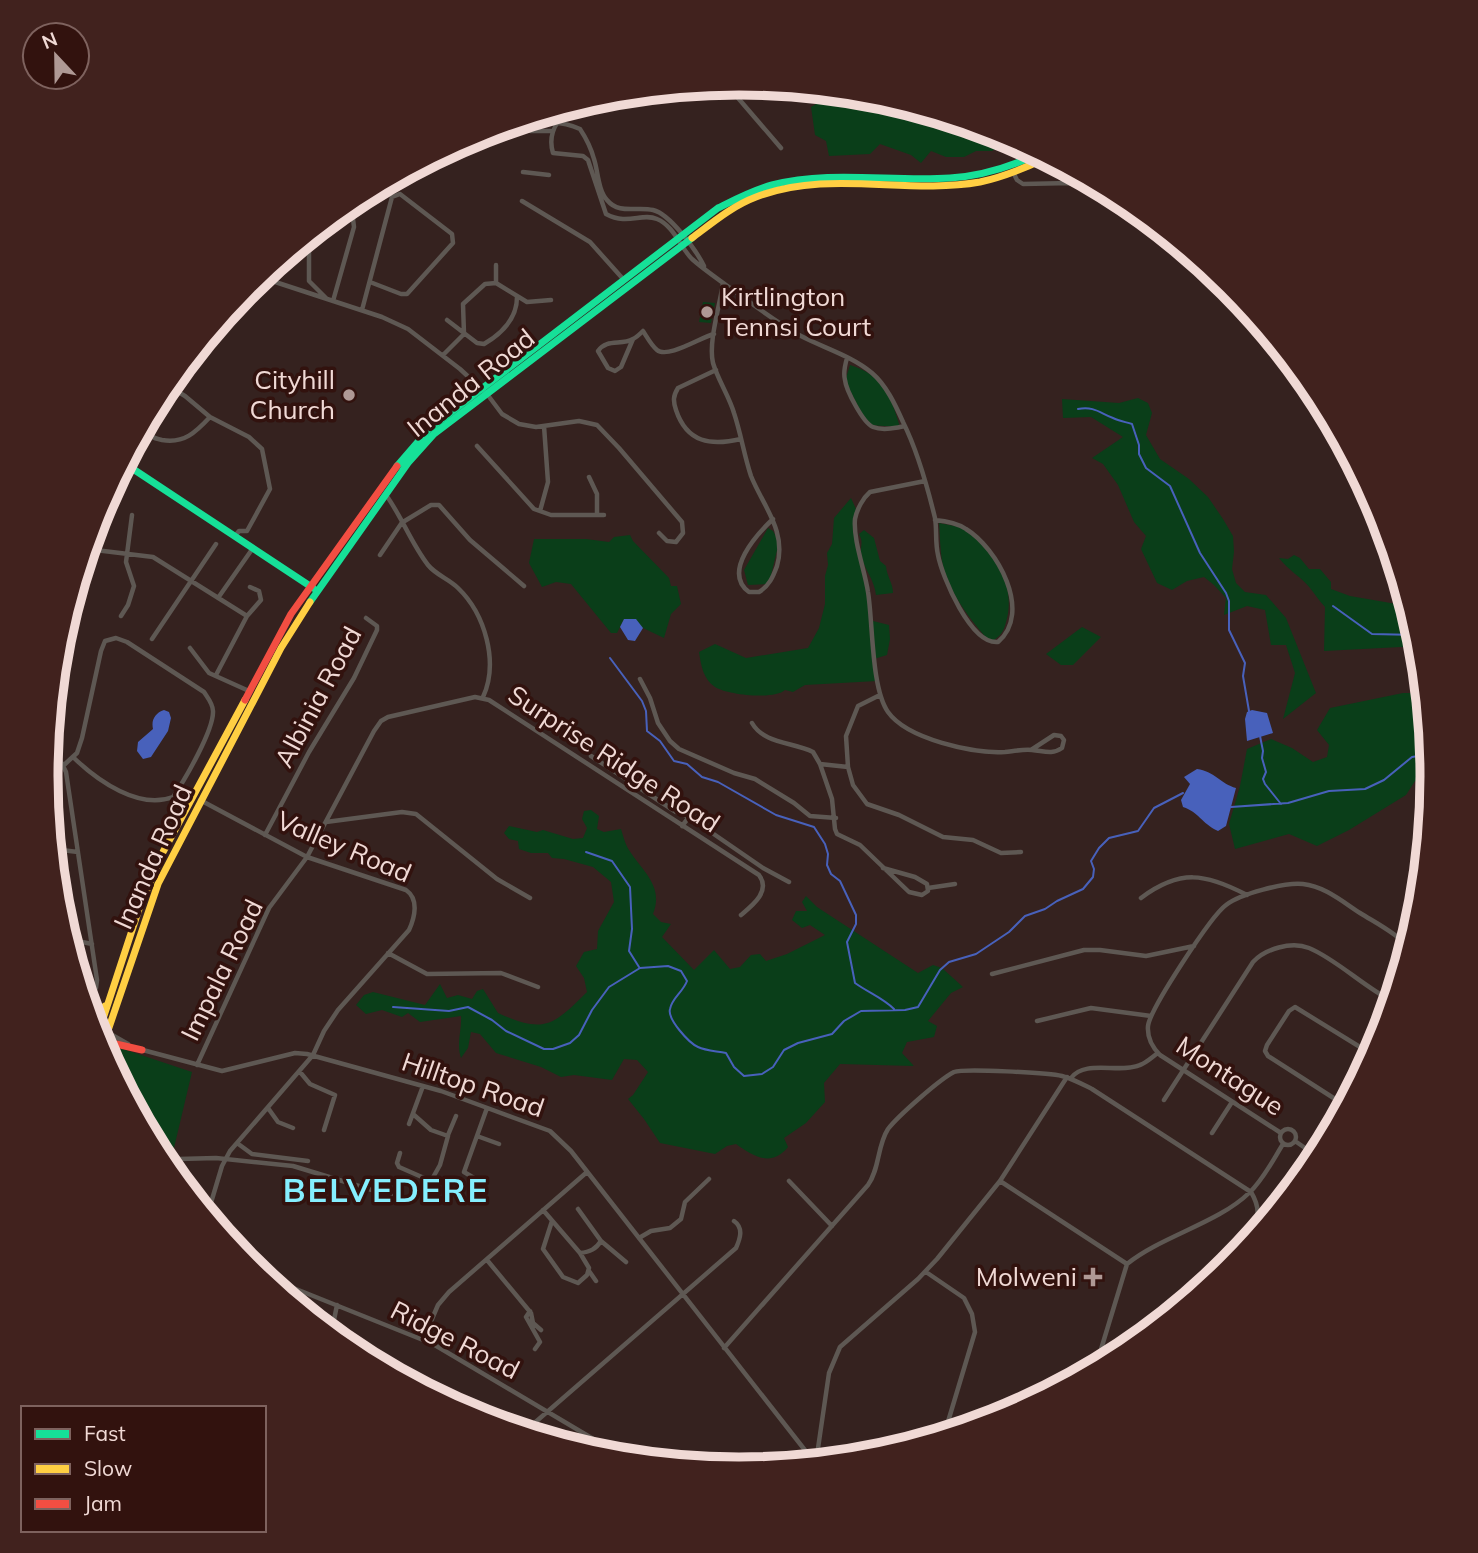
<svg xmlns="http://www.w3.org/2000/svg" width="1478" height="1553" font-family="Mulish,sans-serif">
<rect width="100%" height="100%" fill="#35221f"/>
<!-- green -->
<path fill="#0a3e19" d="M839,97L870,101L899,108L902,105L1005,136L1015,142L1004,144L992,151H976L964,157H946L931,151L921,163L911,155L880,144L870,154L829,156L826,141L815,135L811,107L821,101Z
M703,302L715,303L711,323L699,322Z
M850,365C883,375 891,396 900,427L868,425L845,381Z
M1138,398L1148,403L1152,413L1146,435L1160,459L1189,479L1208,497L1223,519L1233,536L1234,552L1232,569L1236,583L1245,592L1266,595L1286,618L1316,693L1283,719L1295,673L1286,645H1271L1265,610L1247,606L1224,615L1226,598L1214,585L1204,577L1187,581L1172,590L1157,583L1141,549L1146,536L1134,522L1118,485L1103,464L1092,458L1123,437L1091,417L1063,418L1062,399L1119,403Z
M851,498L856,509L853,524L869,596V620L889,625L890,639L887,655L874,659L877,681L805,685L793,692L785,690C774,700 728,695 715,687C703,679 701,665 699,652L715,644L746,658L808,648L819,628L825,604V576L828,565L827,553L832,544L834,518Z
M939,523C949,525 961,526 970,532C998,550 1016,590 1006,622C1004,632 999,638 990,642C970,619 948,592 942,561C940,549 940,535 939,523Z
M768,528L773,531L779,542L769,584L748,585L744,570Z
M864,530L874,538L880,561L886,566C887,577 893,583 893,593L876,595C874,577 861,566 861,551C861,543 863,542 859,534Z
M630,535L633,541L669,578L671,586H677L681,604L671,614L664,638L624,619L617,633H611L571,584L556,582L542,587L529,563L534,539H586L609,542L614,537Z
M1294,555L1300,558L1309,569H1320L1331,582V589L1350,596L1408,606L1420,646L1324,651L1325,607C1319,601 1315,594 1310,588C1301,577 1288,570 1279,558L1288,559Z
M1082,627L1101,637L1073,665H1061L1046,654Z
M1403,693H1424L1432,785L1415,781L1406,795L1349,830L1317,846L1289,834L1235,849L1229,824L1240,786L1247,749L1271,739L1292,748L1313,762L1327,757L1329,745L1317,730L1330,708Z
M591,810L599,816L597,829L604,832L621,829C623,835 625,844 629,850C643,872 664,886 653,914L661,922L671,924L662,937L694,970L714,950L730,969L740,967L751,955L760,954L766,961L787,954L825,935L810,925L802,928L792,920L796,911H807L802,902L806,896L817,907L918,973L933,965L942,968L963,987L951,993L928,1021L937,1026L934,1037L907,1042L902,1053L914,1066L840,1064L824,1083L825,1102L806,1123L784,1138L788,1147C771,1168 753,1156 736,1144L727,1146L715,1154L660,1143L644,1119L628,1099L633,1095L648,1072L637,1060L624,1059L612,1080L574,1075L561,1077L541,1067L496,1053L480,1034L471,1032L468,1048L461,1058C456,1042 462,1031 461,1016L420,1022L408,1013L402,1017L382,1010L366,1014L356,1005L364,995L373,992L425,1005L440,984L447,998L458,995L472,999L477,991L483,989L498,1013C544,1034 553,1026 587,992L584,978L576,966L584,952L597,949L598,931L614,902L611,882L593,867L564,859L552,858L548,853H531L519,849L518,841L509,839L504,833L509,826L537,832L543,830L573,839L583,838L587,828L582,819L584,811Z
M117,1047L192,1072L169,1169L162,1161L106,1056L109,1050Z"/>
<!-- water -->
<path fill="#4861bb" d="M624,619H636L643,628L635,641L628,640L620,627Z
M164,710L169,712L171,718L168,731L151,757L143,759L137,751L138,742L153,729C151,720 155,713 164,710Z
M1252,710L1267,713L1273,733L1247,741L1245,719L1247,712Z
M1197,769C1214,771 1221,784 1236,788L1226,826L1218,831C1201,823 1199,812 1183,807L1181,800L1190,784L1184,777Z"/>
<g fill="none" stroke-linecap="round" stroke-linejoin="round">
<!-- stream -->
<path stroke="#4861bb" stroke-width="2" d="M1078,409C1094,406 1100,413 1113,418C1119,421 1126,422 1132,424L1139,445V454L1146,468L1170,486L1200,553L1226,593L1229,601V630L1245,663L1243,676L1249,711
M1333,606L1372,634L1417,635
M610,658L642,701L646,711L647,731L660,741L674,761L687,764L702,777L718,782L776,815L814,827L825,844L828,854L827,865L831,874L840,881L856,915V924L847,942L855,983C869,993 883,998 894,1009
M1260,736L1263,751L1262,758L1266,772L1263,779L1265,784L1281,804
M1231,807L1288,803L1329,791L1365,789L1384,780L1412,757L1430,754
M586,852L612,861L630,887L632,929L629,951L639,967
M393,1007L449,1011L468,1007L492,1020L506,1031L544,1049H553L570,1043L579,1035L592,1010L609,987L640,968L668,966L681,971L687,981C683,992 672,998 670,1009C667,1019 689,1043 698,1047C706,1051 717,1051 726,1053L734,1067L744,1076L762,1074L773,1067L784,1050L798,1043L832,1034L844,1021L861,1011L905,1010L918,1007L940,970L949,962L976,954L1009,932L1025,916L1045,909L1057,901L1083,889L1093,877L1094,869L1091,861L1099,848L1109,838L1138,831L1154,808L1183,793"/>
<!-- street -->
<path stroke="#5e5853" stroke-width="4.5" d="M726,84L781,148
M585,102L579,114C575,115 571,115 567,116C552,122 549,140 553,153L583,156L588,160L606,214C628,226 642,212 657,219C674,226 680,247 692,259C702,268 715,277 726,285C750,302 775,322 801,336C824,348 852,356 872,373C886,385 895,404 903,422C918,452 927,485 935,518C937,530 935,542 938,555C942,577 971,645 998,642C1033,612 997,548 966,529C957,523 947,521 935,520
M513,124L523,129C536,118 565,122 580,129C586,138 591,148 594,159C598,171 598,190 607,200C619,215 637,206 653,210C670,214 696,250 704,266
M523,129L531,131H553
M523,172L549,175
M1013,172L1017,180L1023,184L1071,183L1106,190
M522,201L590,242L624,280
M309,236V281L326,298
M496,265V283
M260,277L382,317L408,329L460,369L487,394L502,414L519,424L536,427L579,421L597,425L619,448L682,522L683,533L676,542L667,541L659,533
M723,283C720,305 708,342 713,363C718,380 729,396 734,413C741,434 744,455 751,476C763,506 787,531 777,566C773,577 769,586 759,592H749C722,572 757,534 773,519
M333,301L354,227L353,219L341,213
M362,310L392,197L400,194L452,234L453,243L407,294H401L370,282
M447,320L477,343L484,344C501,334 517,319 517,297
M633,339L621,367L615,371L608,368L598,351C607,338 621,346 633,339C637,337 640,334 643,331C647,337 651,345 657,350C668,359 701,337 714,334
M443,355L464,334L463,304L485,284L496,283L527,302L551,300
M847,358C845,365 843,373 845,380C846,390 863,423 873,427C883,431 895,428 905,426
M716,370L678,388C673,396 673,401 676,410C687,443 711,446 741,439
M1322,402C1325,435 1338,457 1362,479
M210,417C196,432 184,444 162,440C153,438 148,436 144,428L166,397L175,390L185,396L210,417L249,437L262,449L270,489L247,531H239L235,536
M477,446L534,509L551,515H604
M589,477L597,494V515
M925,481L870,492C863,498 857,509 855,519C853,540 865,571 868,592C873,622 871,688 888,712C907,739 974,754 1005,752C1014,751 1024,749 1032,750C1044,751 1052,755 1062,748L1064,740L1061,736L1054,735L1031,750
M386,495C402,517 411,543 428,565C436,575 449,579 458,588C485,614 499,662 483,697
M1367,504H1376
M540,511L548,482L544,426
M403,522L431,505H439L470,540L524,586
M87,549L153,557L247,616
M380,555L403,521
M218,598L253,548
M121,616L128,605L134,586L126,562L132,515
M152,639L216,544
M190,648L209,673L249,691
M216,675L247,616L261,600L259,591L250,587
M640,679L650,698L658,723L670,741L679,749L734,773L755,779L794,803L810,816L836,818
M880,695L858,706L846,736L848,767L853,785L867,804L899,815L943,837L973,840L1001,853L1021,852
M752,723C764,744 793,742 813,752L820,764L848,767
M48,747L57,754L66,772L97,980L96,988L85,998
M591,756L676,812L689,817L682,826
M820,764L832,799L835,829L837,834L860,845L909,892L922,895L928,891L927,884L915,877L883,868
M64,765L77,753L82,738L101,651L105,641L116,638L127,642L204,692C208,698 213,704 213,711C214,730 184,781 173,797C139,810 98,781 74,758
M200,800L307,857L406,890C419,899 415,917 409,930L338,1010L324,1031L313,1055L230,1151L222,1166L207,1216
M689,817L763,868L789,882
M326,822L402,812L416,814L497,879L530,898
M265,835L309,752L354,678L377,630V626L366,618
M53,849L78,852
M928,888L955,884
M1141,898C1180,869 1205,873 1247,895
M67,939L92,944
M388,953L427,974L501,973L538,987
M992,974L1084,950H1100L1146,956L1194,946
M1037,1021L1091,1008L1151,1016
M93,1024L128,1044
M139,1049L222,1071L295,1053L307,1054L441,1091L482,1106L550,1131L571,1151L815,1463
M197,1065L269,908L307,857L374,731L381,721L388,717L475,697L489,700L759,875C771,891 753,905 741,915
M300,1072L310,1084L335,1095L324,1130
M1071,1078C1085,1059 1119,1074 1140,1065C1146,1063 1152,1057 1158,1053
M1164,1100L1253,962C1265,949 1291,941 1309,948C1336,959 1364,987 1392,1001
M1346,1106L1268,1056L1265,1051L1267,1045L1289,1011L1295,1007L1373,1055
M268,1108L278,1122L293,1128
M409,1124L423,1086
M1280 1137a8 8 0 1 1 16 0a8 8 0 1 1-16 0Z
M1212,1133L1232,1102
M1281,1133L1160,1055C1152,1047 1147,1038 1148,1026C1150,1009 1211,916 1226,905C1240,894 1285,882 1303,884C1324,886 1343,902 1360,913C1376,923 1396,933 1409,947
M448,1135L456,1116
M477,1136L499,1144
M1295,1141L1318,1157
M237,1143L252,1154L308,1161
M400,1153L397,1163L399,1167L431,1181L440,1165L448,1136L431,1130L413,1114
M179,1159L216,1158L293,1166L395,1197
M789,1181L832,1226
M1000,1181L1127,1264C1162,1236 1218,1223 1249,1193C1263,1180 1273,1160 1283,1144
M484,1184L464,1172L487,1108
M543,1210L580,1253C590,1252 596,1249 601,1241L578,1209
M552,1221L543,1249L563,1277L578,1283L587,1275L589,1268L580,1253
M639,1238L651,1231L670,1228L681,1219L685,1202L709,1179
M601,1241L626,1262
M487,1260L531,1313L533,1323L541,1330
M589,1271L596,1281
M926,1272L964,1298L972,1314L975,1332L944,1435
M256,1273L433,1344L627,1459
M530,1311L526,1317L540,1342L535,1349
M331,1335L337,1305
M423,1340L438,1305L449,1292L587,1172
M724,1348L868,1185C880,1168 877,1146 888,1129C898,1116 940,1079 954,1072C964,1068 1049,1073 1062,1076C1073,1079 1082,1084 1092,1089L1251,1192C1266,1217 1252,1226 1243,1250
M1095,1369L1127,1264
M524,1432L736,1248C740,1239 744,1228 734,1221
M816,1462L829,1373L840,1347L918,1279L937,1259L1000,1181L1067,1077"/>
<!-- fast -->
<path stroke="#16e098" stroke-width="7" d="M124,463L313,588
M397,466L429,429L718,208C736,199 753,190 772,185C830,170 891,182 950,178C981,176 1010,167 1038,154
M310,602L408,463L434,434L692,238"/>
<!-- slow -->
<path stroke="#ffcf43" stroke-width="7" d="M692,238C712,223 732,206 756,197C828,169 906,195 980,182C1003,177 1025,168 1046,158
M91,1017L105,1006
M97,1037L140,906L163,852L245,700
M102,1048L158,884L281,648L310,602"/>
<!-- jam -->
<path stroke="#f24e42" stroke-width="7" d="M245,700L291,614L397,466
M104,1052L116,1044L142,1050"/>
</g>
<!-- markers -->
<g fill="#af9995" stroke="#32120e" stroke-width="2.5">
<circle cx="707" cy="312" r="7"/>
<circle cx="349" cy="395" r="7"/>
<path d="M1089.5 1266.5h7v7h7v7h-7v7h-7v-7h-7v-7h7z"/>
</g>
<g text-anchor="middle" stroke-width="7" stroke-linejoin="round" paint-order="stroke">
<!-- poi labels -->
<g font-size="26" fill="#f0d9d5" stroke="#32120e" text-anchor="end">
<text x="721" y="306" text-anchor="start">Kirtlington<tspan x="721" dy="30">Tennsi Court</tspan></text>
<text x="335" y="389">Cityhill<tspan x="335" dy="30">Church</tspan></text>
<text x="1077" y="1286">Molweni</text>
</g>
<!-- street labels -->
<g font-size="26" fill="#f0d9d5" stroke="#32120e">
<text transform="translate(471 383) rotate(-39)" y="9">Inanda Road</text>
<text transform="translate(318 697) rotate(-62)" y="9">Albinia Road</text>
<text transform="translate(614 759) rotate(33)" y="9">Surprise Ridge Road</text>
<text transform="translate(344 847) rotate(23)" y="9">Valley Road</text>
<text transform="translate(153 857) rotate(-66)" y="9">Inanda Road</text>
<text transform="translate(222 970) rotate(-64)" y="9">Impala Road</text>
<text transform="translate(1230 1076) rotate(33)" y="9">Montague</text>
<text transform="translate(473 1085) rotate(19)" y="9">Hilltop Road</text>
<text transform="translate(455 1340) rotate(27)" y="9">Ridge Road</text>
</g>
<!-- district labels -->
<g font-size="33" font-weight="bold" letter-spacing="2" fill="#85eefe" stroke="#32120e">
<text x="386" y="1202">BELVEDERE</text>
</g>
</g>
<!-- crop -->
<path d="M0 0H1478V1553H0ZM58 776a681 681 0 1 1 1362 0a681 681 0 1 1-1362 0Z" fill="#41221e" fill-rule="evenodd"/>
<path fill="none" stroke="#f0d9d5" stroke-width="9" d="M58 776a681 681 0 1 1 1362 0a681 681 0 1 1-1362 0Z"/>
<!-- legend -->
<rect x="21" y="1406" width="245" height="126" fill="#32120e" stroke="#7e625e" stroke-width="2"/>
<rect x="35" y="1429" width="35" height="10" fill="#16e098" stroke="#7e625e" stroke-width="2"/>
<text x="84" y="1441" font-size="21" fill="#f0d9d5">Fast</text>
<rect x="35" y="1464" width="35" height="10" fill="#ffcf43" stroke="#7e625e" stroke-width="2"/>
<text x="84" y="1476" font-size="21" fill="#f0d9d5">Slow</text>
<rect x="35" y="1499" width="35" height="10" fill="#f24e42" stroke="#7e625e" stroke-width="2"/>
<text x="84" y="1511" font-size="21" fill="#f0d9d5">Jam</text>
<!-- north arrow -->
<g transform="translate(56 56) rotate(338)"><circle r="33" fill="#32120e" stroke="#7e625e" stroke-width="2"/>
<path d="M0-5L12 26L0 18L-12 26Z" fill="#af9995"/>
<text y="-10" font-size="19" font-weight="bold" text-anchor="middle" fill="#f0d9d5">N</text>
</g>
</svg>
